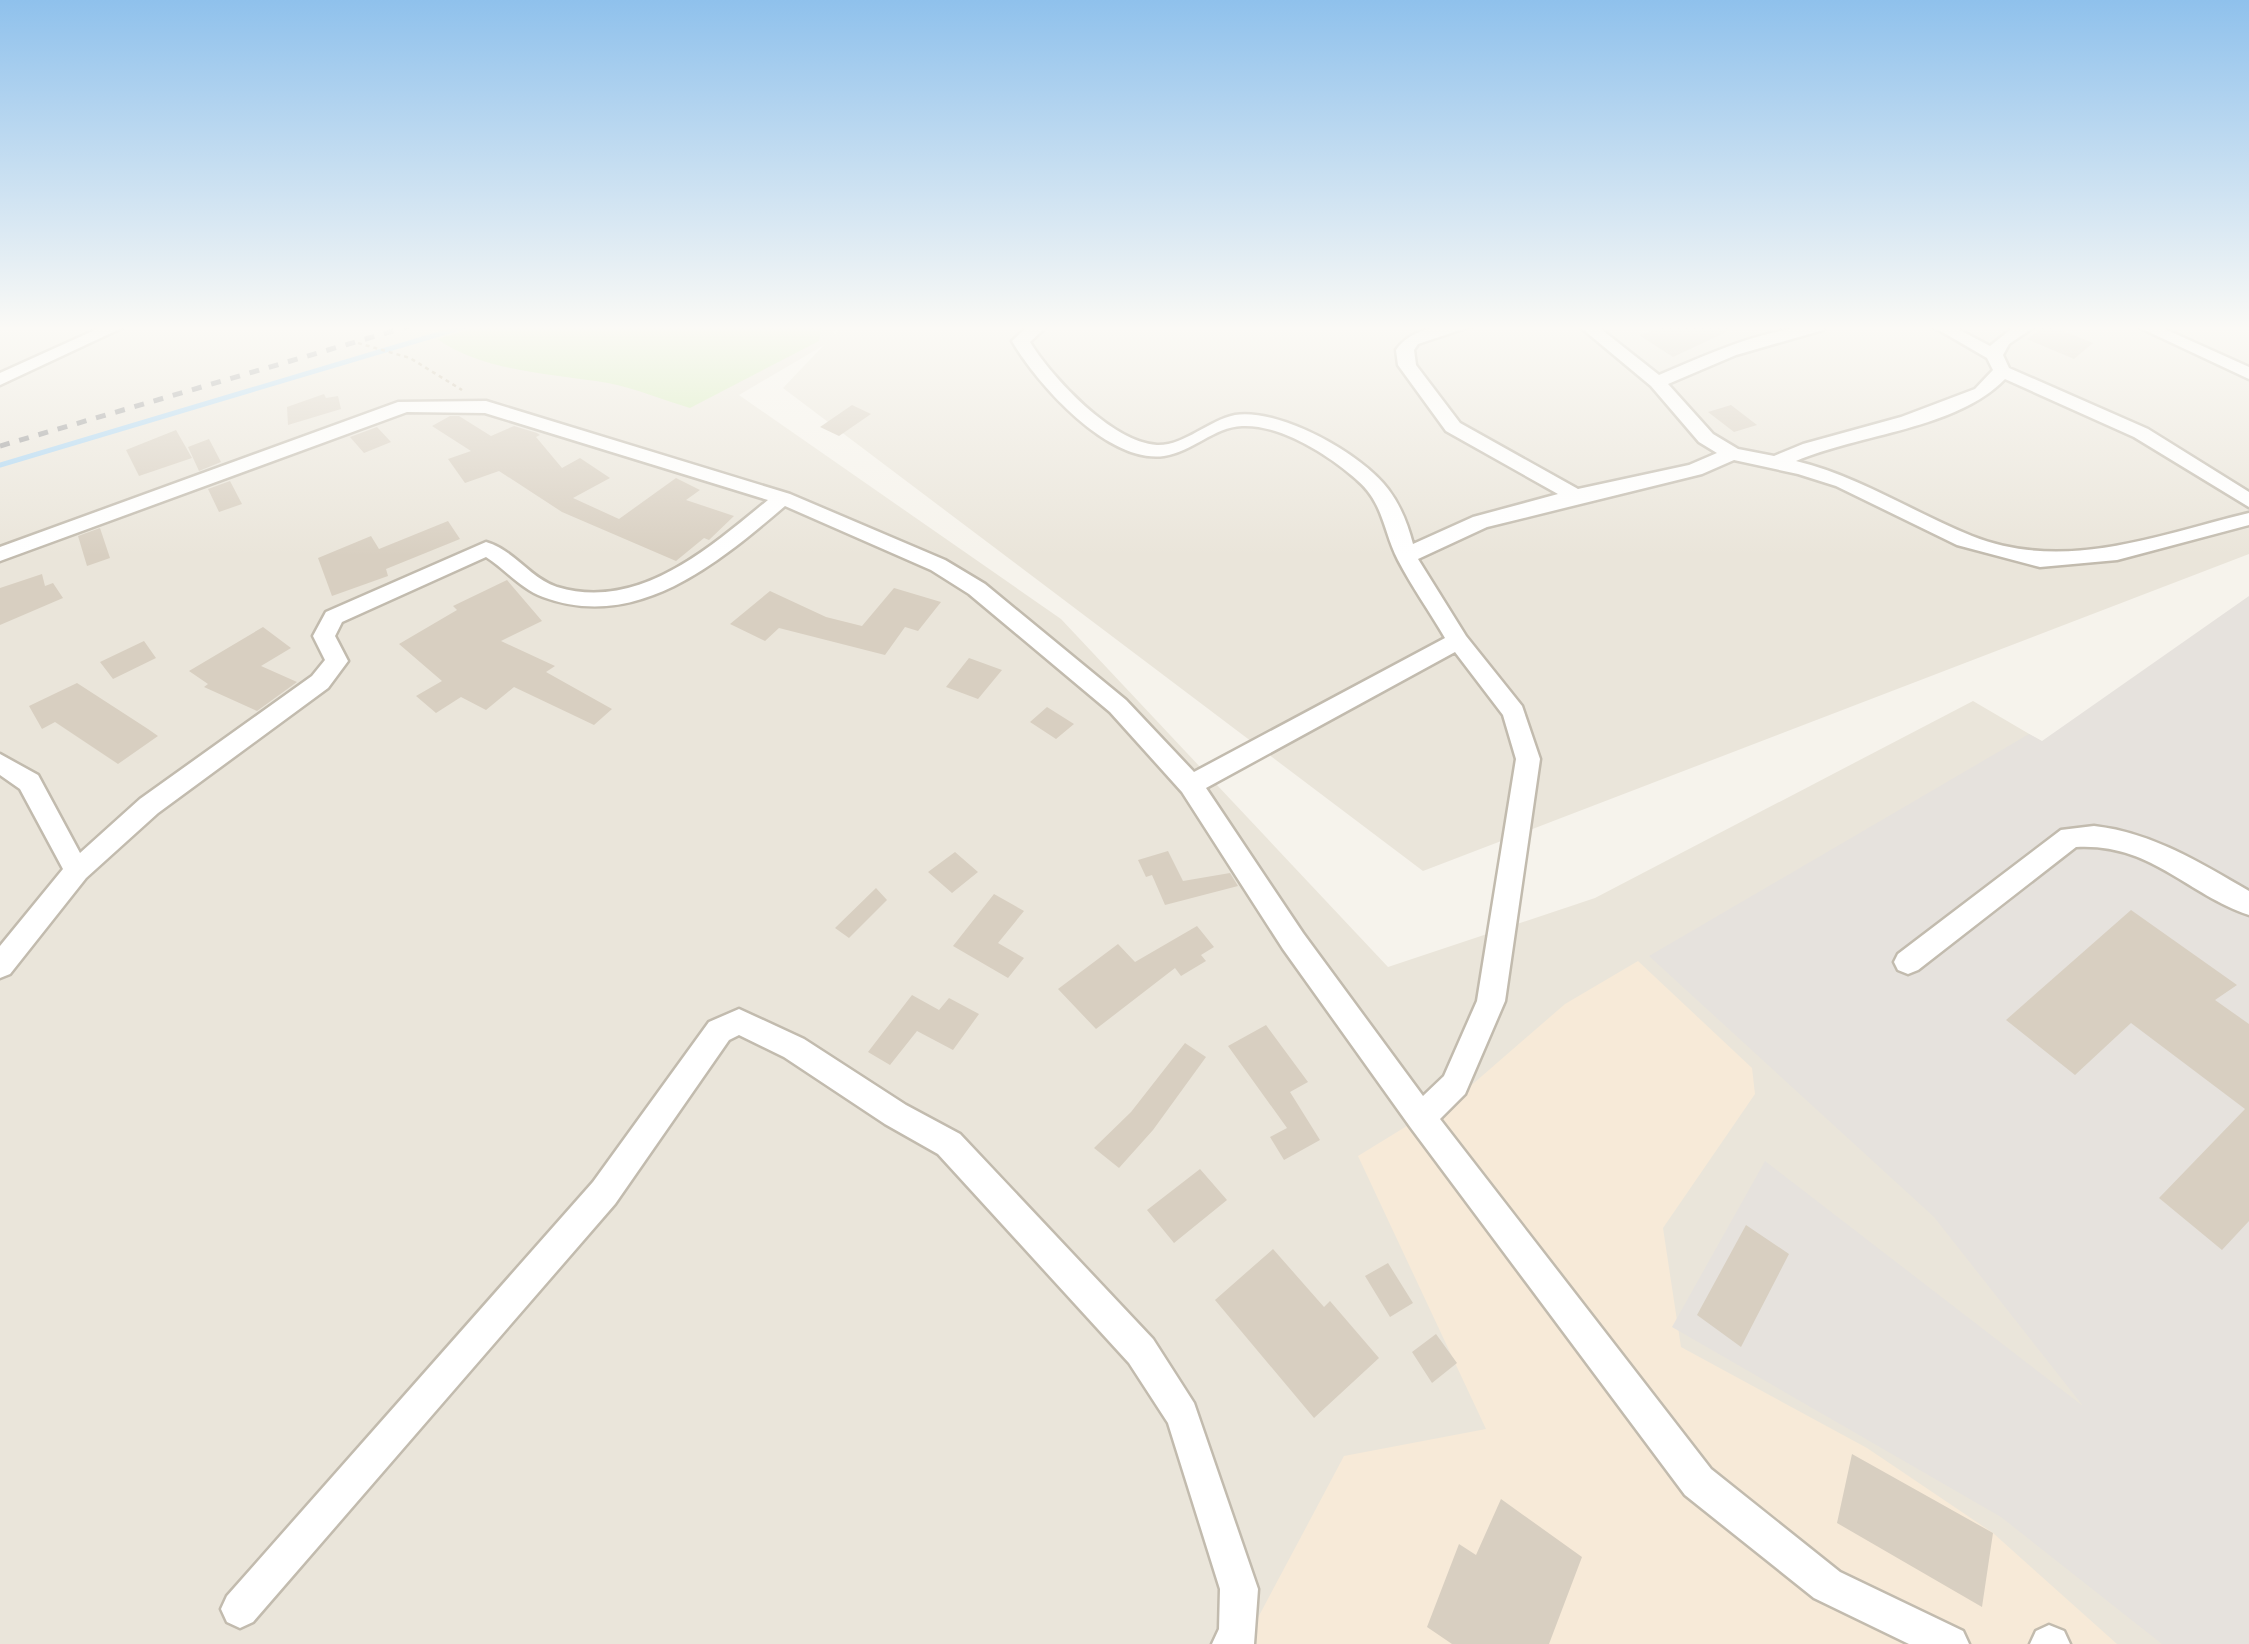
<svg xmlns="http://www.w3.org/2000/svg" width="2249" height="1644" font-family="'Source Sans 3',sans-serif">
<rect width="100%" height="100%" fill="#f6f3ec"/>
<!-- residential -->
<path fill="#eae5da" d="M0,326H834V335L844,326H2249V554L1423,871L783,388L824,345L739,395L1061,619L1388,967L1595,898L1973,701L2249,863V1644H0Z"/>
<!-- commercial -->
<path fill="#f7ead8" d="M1638,961L1752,1068L1755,1094L1663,1228L1681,1347L1867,1448L1993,1533L2117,1644H1244L1344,1456L1486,1429L1358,1156L1467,1089L1565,1004Z"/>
<!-- industrial -->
<path fill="#e6e2dd" d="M2249,596V1644H2162L2001,1517L1672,1327L1765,1161L2083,1406L1934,1217L1649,956L2029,734L2042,741Z"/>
<!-- green -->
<path fill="#d2eab5" d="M480,326H822L819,341L690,408C663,400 635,388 608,383C552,374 485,372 437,339Z"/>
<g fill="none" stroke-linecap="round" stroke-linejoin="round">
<!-- stream -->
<path stroke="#a9d4f2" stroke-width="5" d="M0,465L466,326"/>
</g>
<!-- building -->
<path fill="#d8cfc1" d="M1668,326H1739L1673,357L1639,335Z
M2045,326H2051L2093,343L2074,359L2027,339Z
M324,394L326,398L338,396L341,409L288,425L287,407Z
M852,405L871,414L839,436L820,427Z
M1731,405L1757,425L1734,432L1708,412Z
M450,416H459L491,436L514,426L537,433L540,435L536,437L562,468L580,458L610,478L573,498L619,519L676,478L700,490L686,500L734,516L709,540L704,538L676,561L562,512L499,471L465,483L448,459L471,451L432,426Z
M377,427L391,442L364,453L350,437Z
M176,430L192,458L139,476L126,450Z
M209,439L221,462L199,471L188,447Z
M230,481L242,504L219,512L208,489Z
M448,521L460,539L386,569L388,576L332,596L318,558L371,536L379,549Z
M100,528L110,558L87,566L78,536Z
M42,574L45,586L53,583L63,598L0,625V588Z
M507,580L542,621L501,641L555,666L546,672L612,709L594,725L514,687L486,710L461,697L436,713L416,696L442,681L399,644L457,610L453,606Z
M894,588L941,602L918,631L905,627L885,655L779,628L765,641L730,624L770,591L826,617L862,626Z
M263,627L291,648L261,666L297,682L257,711L204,687L208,684L189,671Z
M144,641L156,658L113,679L100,662Z
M969,658L1002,670L978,699L946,687Z
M77,683L148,729L158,736L118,764L55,722L42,729L29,706Z
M1047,707L1074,724L1056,739L1030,722Z
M1168,851L1183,881L1230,873L1238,886L1165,905L1152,875L1146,877L1138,860Z
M955,852L978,872L952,893L928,872Z
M876,888L887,900L849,938L835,928Z
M994,894L1024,911L998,943L1024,958L1008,978L953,946Z
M2131,910L2237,985L2215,1000L2249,1024V1221L2222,1250L2159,1198L2245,1109L2131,1023L2075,1075L2006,1020Z
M1197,926L1214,947L1201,955L1206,961L1181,976L1175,968L1096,1029L1058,989L1118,944L1135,962Z
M912,995L939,1010L949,998L979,1014L953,1050L917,1031L890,1065L868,1052Z
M1266,1025L1308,1082L1290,1092L1320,1140L1284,1160L1270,1137L1287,1128L1228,1046Z
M1185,1043L1206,1057L1153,1130L1119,1168L1094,1148L1131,1112Z
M1200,1169L1227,1200L1174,1243L1147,1210Z
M1746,1225L1789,1254L1741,1347L1697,1315Z
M1273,1249L1324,1307L1330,1301L1379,1358L1314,1418L1215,1300Z
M1388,1263L1413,1303L1390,1317L1365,1276Z
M1436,1334L1457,1363L1432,1383L1412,1352Z
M1852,1454L1993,1533L1982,1607L1837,1523Z
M1501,1499L1582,1557L1549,1644H1452L1427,1627L1459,1544L1476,1555Z"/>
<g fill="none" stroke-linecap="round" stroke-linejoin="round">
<defs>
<path id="minor" d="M104,326H126L0,385V373Z
M1028,326H1047L1030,342C1052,378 1112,442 1157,445C1184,446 1209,420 1235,415C1280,408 1362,454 1388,489C1401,506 1408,525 1413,544L1473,517L1558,494L1446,431L1398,365L1396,350C1412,327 1445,324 1472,326L1418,344L1414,350L1416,365L1460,423L1578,489L1689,465L1717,453L1699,442L1651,386L1579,326H1597L1659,375C1711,353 1768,326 1825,326L1823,330L1736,355L1668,384L1713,434L1738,449L1774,456L1803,444L1901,417L1975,389L1993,370L1987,358L1932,326H1952L1990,346L2015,326H2036L2009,344L2003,355L2009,368L2148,429L2249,492V507L2134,437L2005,379C1957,429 1859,434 1796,461C1859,476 1912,512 1972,536C2065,573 2157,535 2249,513V525L2117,560L2040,567L1957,545L1836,486L1798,474L1734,460L1702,474L1487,527L1418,559L1466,636L1522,706L1540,759L1505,1001L1465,1094L1440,1119L1711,1469L1840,1572L1963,1631L1969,1644H1909L1814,1598L1685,1495L1411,1128L1283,949L1182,792L1110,712L969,594L931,570L785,506C718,563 637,632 543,597C521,589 505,569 486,557L342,622L335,636L348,661L328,688L158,813L86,878L10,974L0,978V946L63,869L20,789L0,775V754L38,775L80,853L140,799L312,676L325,660L313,636L326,612L486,542C514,550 530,578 557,587C639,612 710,547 768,500L485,413L407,412L0,561V547L398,402L486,401L790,494L945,560L985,584L1126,700L1194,772L1445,638C1430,612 1412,587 1398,560C1383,531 1384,503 1357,480C1329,455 1280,424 1242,426C1214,427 1192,452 1164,456C1108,464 1037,384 1012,341ZM1455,652L1503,715L1516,759L1477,1001L1444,1076L1423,1096L1303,933L1206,788Z
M2136,326H2158L2249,367V379Z
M2094,826C2153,833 2199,862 2249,891V915C2185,893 2151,843 2076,847L1918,970L1908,974L1898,970L1894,962L1898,954L2061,830Z
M739,1009L804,1039L906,1105L960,1134L1153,1339L1194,1403L1258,1589L1254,1644H1212L1219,1629L1220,1589L1168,1423L1129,1363L938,1154L885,1124L784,1057L739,1035L729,1040L615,1204L253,1622L240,1628L227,1622L221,1609L227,1596L593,1182L709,1022Z
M2049,1625L2064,1631L2070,1644H2030L2036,1631Z"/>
</defs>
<!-- minor casing -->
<use href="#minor" stroke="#c2bbae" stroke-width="5"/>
<!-- path -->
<path stroke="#c4b79f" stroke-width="2.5" stroke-dasharray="4 4" stroke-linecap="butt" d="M358,343L410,358L462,390"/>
<!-- minor -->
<use href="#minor" fill="#fff" fill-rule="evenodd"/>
<!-- rail -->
<path stroke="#9a9a9a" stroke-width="5" stroke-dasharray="10 10" stroke-linecap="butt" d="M0,446L410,326"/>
</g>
<!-- sky -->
<linearGradient id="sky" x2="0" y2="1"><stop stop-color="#8fc1ec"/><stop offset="0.59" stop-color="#fbfaf6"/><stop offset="1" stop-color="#fbfaf6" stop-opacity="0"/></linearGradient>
<rect width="2249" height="556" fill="url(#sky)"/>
</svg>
